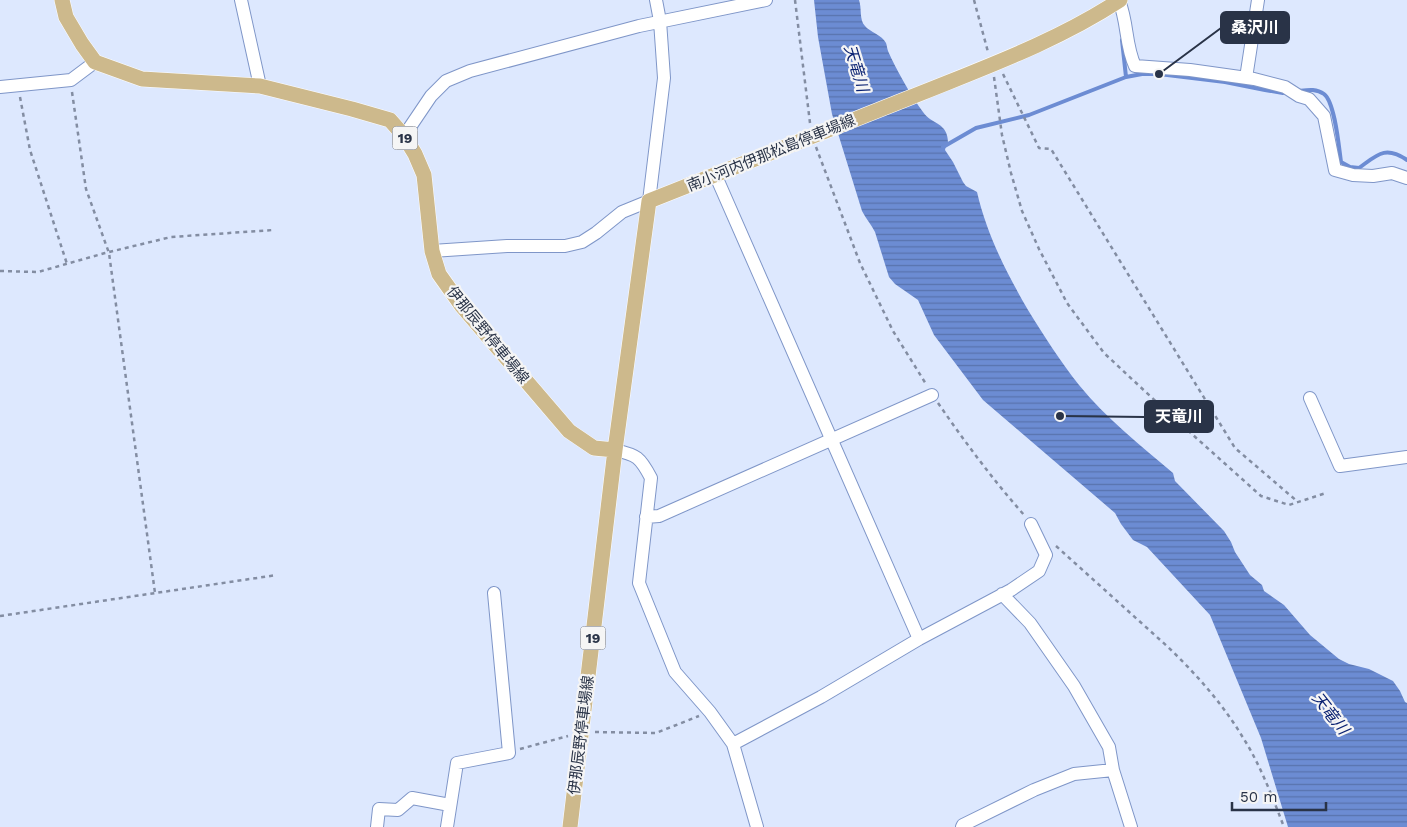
<svg xmlns="http://www.w3.org/2000/svg" width="1407" height="827" font-family="'Work Sans','Noto Sans JP',sans-serif">
<defs>
<pattern id="water-rules" width="6" height="5" patternUnits="userSpaceOnUse" patternTransform="scale(1.25)"><rect width="6" height="5" fill="#6c8cd3"/><path d="M0 2.5h6" fill="none" stroke="#5973ad"/></pattern>
</defs>
<rect width="100%" height="100%" fill="#dde8fe"/>
<!-- water -->
<path fill="url(#water-rules)" d="M814,0H859C862,8 859,20 865,26C870,32 882,35 886,43C887,46 887,48 888,51C896,69 911,96 923,112C932,125 948,122 948,143L946,146L945,150L953,162L963,182L966,186L977,192C987,235 1006,272 1028,310C1044,336 1060,361 1079,385C1106,418 1141,446 1173,473L1175,481L1224,531L1231,542L1235,552L1250,575L1262,585L1264,591L1284,605L1310,635L1339,659L1349,664L1369,669L1393,681L1400,691L1405,702L1407,703V827H1288L1261,738L1210,615L1147,547L1133,540L1121,524L1115,513L983,400L934,335L918,300L895,284L889,277L875,232C871,224 866,219 862,211L832,114L818,37Z"/>
<g fill="none" stroke-linecap="round" stroke-linejoin="round">
<!-- stream -->
<path stroke="#6c8cd3" stroke-width="4" d="M1122,40L1126,77
M1298,91C1307,90 1316,88 1324,94C1335,102 1339,148 1341,162L1350,167L1359,168C1377,155 1385,145 1407,160
M943,147L976,128L1029,115L1126,77L1142,74H1159L1225,82L1265,90L1283,93"/>
<defs>
<path id="minor" d="M241,0L260,86
M1119,1C1128,22 1125,45 1135,66L1190,70L1254,79L1285,87L1299,96L1309,99L1324,116L1335,170L1353,175L1373,176L1392,173L1407,178
M1246,78L1258,0
M0,87L71,80L95,62
M404,136L431,96L446,81L470,71L639,26L766,0
M715,174L919,639
M432,251L507,246H565L582,242L596,233L622,212L649,201L664,78L660,21L656,0
M1310,398L1340,466L1407,457
M615,450C637,455 640,457 651,478L639,583L675,672L710,712L733,744L757,827
M646,517L659,516L932,395
M1002,594L1030,623L1074,686L1109,747L1113,770L1131,827
M733,744L821,697L919,639L1011,590L1039,571L1046,555L1031,524
M377,827L379,809L398,810L412,798L450,805
M447,827L457,763L509,753L494,593
M962,827L963,825L1034,790L1074,774L1113,770"/>
<path id="major" d="M62,0L66,17L82,44L95,62L142,79L260,86L352,109L390,120L404,136L415,154L424,175L432,251L439,274L461,305L569,431L594,448L615,450
M570,827L615,450L649,201C740,164 832,128 924,92C991,65 1059,40 1120,0"/>
</defs>
<!-- minor casing -->
<use href="#minor" stroke="#7f96c8" stroke-width="14"/>
<!-- major casing -->
<use href="#major" stroke="#fff" stroke-width="16"/>
<!-- path -->
<path stroke="#838da2" stroke-width="2.5" stroke-dasharray="4 4" stroke-linecap="butt" d="M795,0L810,123
M974,0L988,52
M1003,74L1039,148L1051,149L1235,448L1298,502
M994,77L1002,135L1011,173L1022,211L1039,249L1067,303L1104,353L1164,409L1261,496L1289,505L1326,493
M72,92L86,189L109,253L155,593
M20,97L30,150L67,264
M816,147L860,263L893,331L926,384
M0,271L38,272L105,253L171,237L273,230
M938,403C965,442 993,480 1025,516
M1056,546L1168,647C1196,674 1222,703 1242,736C1260,764 1272,796 1284,827
M0,616L277,575
M595,732L656,733L699,716
M520,749L568,736"/>
<!-- minor -->
<use href="#minor" stroke="#fff" stroke-width="12"/>
<!-- major -->
<use href="#major" stroke="#cdb98c" stroke-width="15"/>
</g>
<g text-anchor="middle" stroke-width="4.5" stroke-linejoin="round" paint-order="stroke">
<!-- shield labels -->
<g fill="#f5f5f5" stroke="#666d7b" stroke-width="1">
<rect x="392.5" y="126.5" width="25" height="23" rx="4"/>
<rect x="580.5" y="626.5" width="25" height="23" rx="4"/>
</g>
<g font-size="14" font-weight="bold" fill="#293347">
<text x="405" y="143">19</text>
<text x="593" y="643">19</text>
</g>
<!-- street labels -->
<g font-size="15" fill="#293347" stroke="#f5f5f5">
<text transform="translate(771 153) rotate(-22)" y="5">南小河内伊那松島停車場線</text>
<text transform="translate(488 335) rotate(51)" y="5">伊那辰野停車場線</text>
<text transform="translate(581 735) rotate(-83)" y="5">伊那辰野停車場線</text>
</g>
<!-- water labels -->
<g font-size="16" font-style="italic" fill="#071f70" stroke="#f5f5f5">
<text transform="translate(857 68) rotate(73)" y="6">天竜川</text>
<text transform="translate(1331 713) rotate(52)" y="6">天竜川</text>
</g>
</g>
<!-- callouts -->
<path fill="none" stroke="#293347" stroke-width="2" d="M1159 74L1221 28M1060 416L1145 417"/>
<g fill="#293347" stroke="#f5f5f5" stroke-width="2">
<circle cx="1159" cy="74" r="5"/>
<circle cx="1060" cy="416" r="5"/>
</g>
<g fill="#293347" stroke="#293347" stroke-width="2">
<rect x="1221" y="12" width="68" height="31" rx="5"/>
<rect x="1145" y="401" width="68" height="31" rx="5"/>
</g>
<g font-size="16" text-anchor="middle" font-weight="bold" fill="#fff">
<text x="1255" y="33">桑沢川</text>
<text x="1179" y="422">天竜川</text>
</g>
<!-- scale -->
<path d="M1232 802v8h94v-8" fill="none" stroke="#293347" stroke-width="2.5"/>
<text x="1240" y="802" font-size="15" fill="#293347" stroke="#f5f5f5" stroke-width="4" paint-order="stroke">50 m</text>
</svg>
